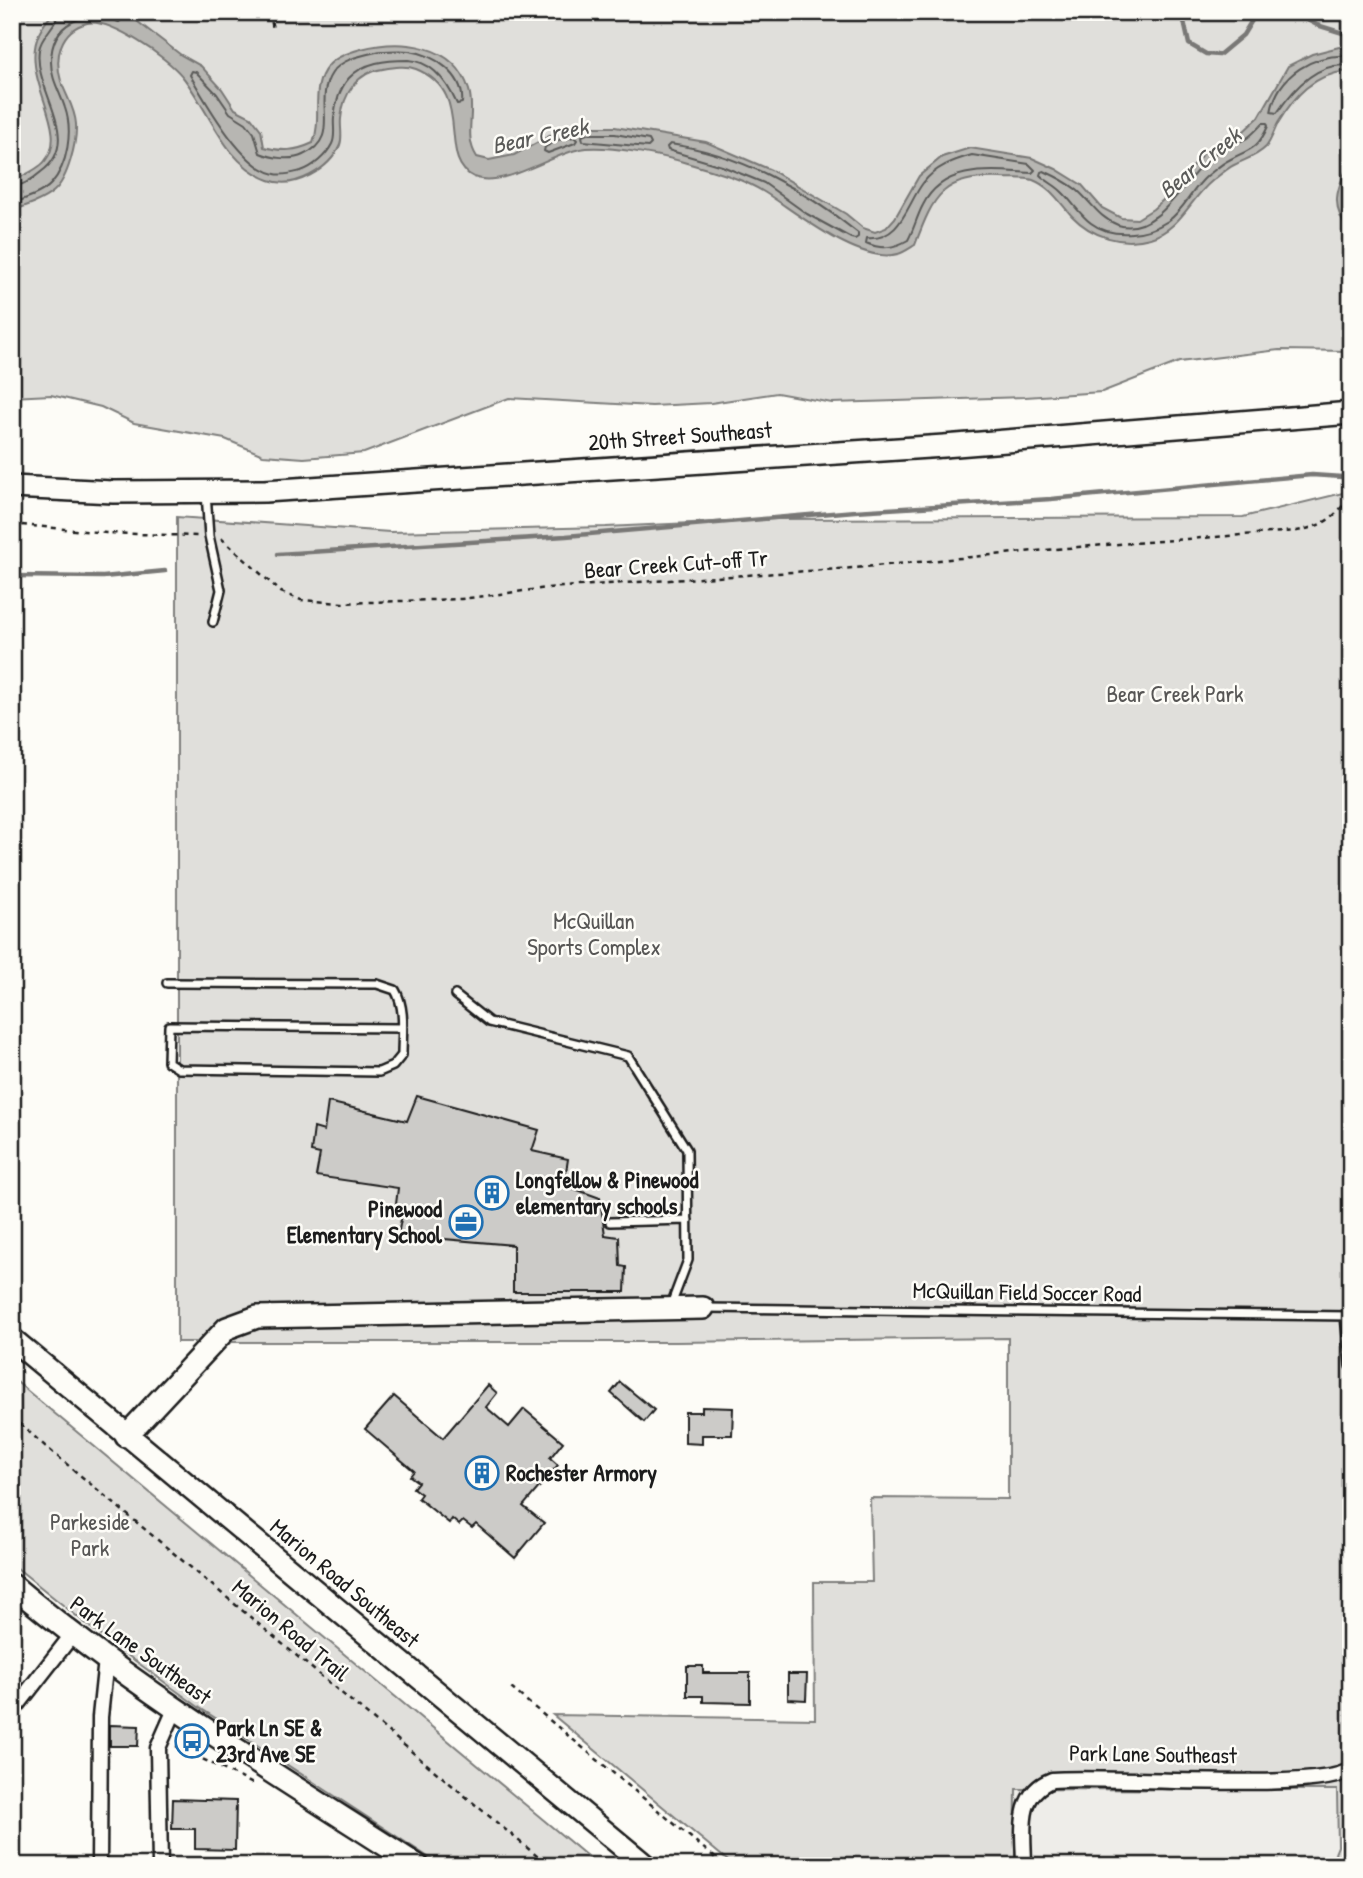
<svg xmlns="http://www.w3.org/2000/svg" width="1363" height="1878" font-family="'Patrick Hand',sans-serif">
<rect width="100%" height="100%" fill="#fdfcf7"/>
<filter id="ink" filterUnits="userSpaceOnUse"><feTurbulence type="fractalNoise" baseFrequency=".0143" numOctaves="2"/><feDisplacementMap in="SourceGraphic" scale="14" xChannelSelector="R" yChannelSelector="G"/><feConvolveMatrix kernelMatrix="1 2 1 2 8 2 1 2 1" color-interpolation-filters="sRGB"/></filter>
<g filter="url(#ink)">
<!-- built -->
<path fill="#eeede9" d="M1015,1789L1338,1790L1339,1866H1015Z"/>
<!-- green -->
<path fill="#e0dfdb" stroke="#7e7e7c" stroke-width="2" d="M12,12H1351V351L1279,350L1179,362L1102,392L1025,397L832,403L777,393L711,403L652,406L509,398L364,453L304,458L263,455L225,439L134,423L101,407L51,395L12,397Z
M1351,491V1866H1333L1334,1856L1338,1846L1337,1790L1016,1789L1015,1866H734L553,1715L815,1719L814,1582H872L870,1498L1008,1499V1338L677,1342H177V517L390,532L606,527L776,519L1243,517Z
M12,1378L599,1866H442L200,1708L105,1639L12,1564Z"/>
<!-- water -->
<path fill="#b7b6b2" stroke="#797876" stroke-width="2" d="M55,12H125L181,55L201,66L222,89L235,109L251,117L261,130L264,147C282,152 296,151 313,143C323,118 309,88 328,66C335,57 350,52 361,49C400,39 455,43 469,90C476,113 463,136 477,157L489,160L514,155L555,133L586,127H615L706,142L771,170L846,214L863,228L875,232L886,228L895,218L919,176L942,157L970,148L1032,158L1056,169L1082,185L1102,208L1121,218L1137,219L1153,209L1172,192L1204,152L1223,139L1244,131L1259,117L1288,66L1312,54L1339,47L1351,50V79L1347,71C1313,75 1295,95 1278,123C1274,131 1271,141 1266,147C1256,157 1245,159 1234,165C1226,169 1219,176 1212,181C1190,199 1181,229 1150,238C1122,246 1092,237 1072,216C1060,203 1051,187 1033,180C1024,177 1011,179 1001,178C943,176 934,194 915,245C910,248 903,253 898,254C859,265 795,211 764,192C742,178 714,171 690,164C666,156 604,144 580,149C551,155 502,189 474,177C435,159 476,93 416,69C406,65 394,67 383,69C357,72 343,94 341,119C340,127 343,137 340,145C330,169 294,190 269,180C223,163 210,110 182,76C168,58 110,18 87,23C60,30 54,57 61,81C66,96 75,108 76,124C77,142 68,179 54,191C44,200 25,207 12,210V181C22,176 38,170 45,161C76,123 0,62 55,12Z
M1351,160V234C1328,205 1337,189 1351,160Z"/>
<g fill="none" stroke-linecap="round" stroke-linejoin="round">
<!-- shore -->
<path stroke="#5a5a58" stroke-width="2" d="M381,51C390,51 400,50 409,51C434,54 465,75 462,103L457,104C448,84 433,61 408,60C386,60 364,62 349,78C340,88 335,104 334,118C333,126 336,136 332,144C326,156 313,167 301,171C293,173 283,176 275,174C242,168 206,102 190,75L192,71L196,72L217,94L230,113L246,123L254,133L260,153C272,158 291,161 303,155C343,138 312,102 332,73C342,58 364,55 381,51Z
M1351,56C1314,53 1278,74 1271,112L1277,113C1293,89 1318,60 1351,66
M1263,123H1267L1268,126C1258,150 1249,149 1229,160C1221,164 1214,171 1207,176C1192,189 1184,210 1168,221C1147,235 1112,239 1091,223C1079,214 1072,201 1061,191C1055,185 1046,181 1040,175L1041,172L1044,171C1055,176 1068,183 1077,190C1091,202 1099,218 1118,225C1158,237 1185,179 1209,158C1221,147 1234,145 1247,138C1253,134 1258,128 1263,123Z
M587,134H615L649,140L651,144L648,147L583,141L582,136Z
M574,137L577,140L575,143L548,153L544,151L545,147L558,140Z
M670,144C738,153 805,190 858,233V237L855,239L851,238L807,214L764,183L722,166L668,150L667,147Z
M972,155L1029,164L1035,170L1032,173C994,171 944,163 923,205C917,216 914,229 908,240C894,248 882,250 866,243L867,238C901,241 907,204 923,183C935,167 954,160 972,155Z
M12,187C22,186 33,179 41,172C85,140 33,90 39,50C41,35 57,26 59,12
M12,203C23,200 43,193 51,184C68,165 73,131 65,108C60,92 51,79 51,62C51,21 86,9 119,22L122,19V12"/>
<!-- stream -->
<path stroke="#797876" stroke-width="4.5" d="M1182,12L1189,44L1206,54L1219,55L1243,35L1254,17L1262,12
M1292,12L1317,25L1346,34L1351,50
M278,554L566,536L855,511L1051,499L1312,475L1342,477
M12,576L103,577L165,571"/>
</g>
<!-- building -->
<path fill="#cccbc8" stroke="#1c1c1c" stroke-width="2" d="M417,1096L539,1130L532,1151L568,1159L564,1185L600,1198L605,1235L619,1237L620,1266L626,1267L625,1292H513V1245L398,1235L402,1214L395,1212L398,1188L316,1176L320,1154L311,1152L314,1128L324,1131L328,1102L407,1121Z
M620,1382L654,1410L644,1422L611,1393Z
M488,1385L497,1393L486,1407L509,1427L524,1409L563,1442L550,1458L558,1465L523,1506L544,1523L515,1558L476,1524L472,1528L463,1521L459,1525L452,1519L449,1523L418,1498L421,1494L413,1488L418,1482L410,1476L414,1471L365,1429L394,1396L443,1438Z
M702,1407L733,1408L732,1435H702V1444L685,1443V1412H702Z
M687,1666H703V1673H750V1703L703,1702V1696H687Z
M788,1674H807L806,1700L788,1699Z
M110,1725L139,1726L138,1746H110Z
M173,1799L236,1801L235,1850L195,1849V1829H172Z"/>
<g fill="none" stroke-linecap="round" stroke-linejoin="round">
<defs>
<path id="lane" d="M206,493L209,536L221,590L213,622
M167,983L377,984L395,990C406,1008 402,1034 402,1055L393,1066L379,1072L179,1069L168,1062L169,1026L402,1028
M455,995L489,1022L628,1056L687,1150L688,1260L671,1305
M610,1222L688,1220
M704,1308L1351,1316
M1345,1316L1350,1366"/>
<path id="street" d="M12,1712L72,1635
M99,1866L100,1717L106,1659
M160,1866L158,1748L176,1707
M1024,1866C1024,1833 1015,1794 1052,1780C1103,1775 1324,1793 1351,1769"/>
<path id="secondary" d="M12,487L113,492L265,491L944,446L1351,413
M12,1339L646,1866
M126,1436L227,1328L257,1317L703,1308
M12,1585C138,1692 280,1777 418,1866"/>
</defs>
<!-- lane casing -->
<use href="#lane" stroke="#1c1c1c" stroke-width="12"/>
<!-- street casing -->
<use href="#street" stroke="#1c1c1c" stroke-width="19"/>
<!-- secondary casing -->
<use href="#secondary" stroke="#1c1c1c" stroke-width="26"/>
<!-- path -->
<path stroke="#1c1c1c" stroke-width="2.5" stroke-dasharray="5 5" stroke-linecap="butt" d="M270,12L273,30
M12,524L106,533L197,536
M221,538L281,592L301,600L342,603L461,599L547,588L854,568L1078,547L1297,531C1326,525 1334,518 1351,495
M12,1417L45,1446L549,1866
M511,1688L725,1866
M176,1746L255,1785"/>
<!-- lane -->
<use href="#lane" stroke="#fdfcf7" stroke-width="7"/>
<!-- street -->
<use href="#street" stroke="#fdfcf7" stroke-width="14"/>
<!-- secondary -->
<use href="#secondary" stroke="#fdfcf7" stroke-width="21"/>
</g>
</g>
<!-- icons -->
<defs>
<symbol id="building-ring" viewBox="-11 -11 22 22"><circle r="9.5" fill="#fdfcf7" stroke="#1f6fb2" stroke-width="1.5"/><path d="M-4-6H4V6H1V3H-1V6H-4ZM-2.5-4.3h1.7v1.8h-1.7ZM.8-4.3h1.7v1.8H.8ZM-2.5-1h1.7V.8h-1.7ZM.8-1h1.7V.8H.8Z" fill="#1f6fb2"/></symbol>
<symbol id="office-ring" viewBox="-11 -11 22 22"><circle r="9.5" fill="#fdfcf7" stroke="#1f6fb2" stroke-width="1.5"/><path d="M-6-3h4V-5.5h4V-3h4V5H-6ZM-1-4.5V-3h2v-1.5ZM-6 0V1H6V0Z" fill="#1f6fb2"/></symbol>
<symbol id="bus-ring" viewBox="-11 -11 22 22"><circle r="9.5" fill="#fdfcf7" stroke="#1f6fb2" stroke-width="1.5"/><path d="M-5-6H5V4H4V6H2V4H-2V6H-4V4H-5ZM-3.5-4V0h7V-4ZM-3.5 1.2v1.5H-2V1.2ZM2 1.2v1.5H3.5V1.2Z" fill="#1f6fb2"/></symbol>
</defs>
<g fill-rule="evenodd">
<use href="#building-ring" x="473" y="1174" width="38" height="38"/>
<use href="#office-ring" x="447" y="1203" width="38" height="38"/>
<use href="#building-ring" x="463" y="1454" width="38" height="38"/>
<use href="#bus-ring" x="173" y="1722" width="38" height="38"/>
</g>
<g text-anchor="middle" stroke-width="5" stroke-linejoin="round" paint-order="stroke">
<!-- street labels -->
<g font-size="23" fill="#1c1c1c" stroke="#fdfcf7">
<text transform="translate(680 436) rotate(-4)" y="8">20th Street Southeast</text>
<text transform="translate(676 564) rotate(-4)" y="8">Bear Creek Cut-off Tr</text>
<text transform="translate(1027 1292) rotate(1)" y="8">McQuillan Field Soccer Road</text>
<text transform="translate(345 1583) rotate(40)" y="8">Marion Road Southeast</text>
<text transform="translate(291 1630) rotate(40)" y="8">Marion Road Trail</text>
<text transform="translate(141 1650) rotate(36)" y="8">Park Lane Southeast</text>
<text transform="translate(1153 1754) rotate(1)" y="8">Park Lane Southeast</text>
</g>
<!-- park labels -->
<g font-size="23" fill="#575655" stroke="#fdfcf7">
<text x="1175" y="702">Bear Creek Park</text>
<text x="594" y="929">McQuillan<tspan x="594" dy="26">Sports Complex</tspan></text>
<text x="90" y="1530">Parkeside<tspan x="90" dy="26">Park</tspan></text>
</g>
<!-- poi labels -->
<g font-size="23" font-weight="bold" fill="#1c1c1c" stroke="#fdfcf7" text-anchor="start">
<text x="516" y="1188">Longfellow &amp; Pinewood<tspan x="516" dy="26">elementary schools</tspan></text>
<text x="442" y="1217" text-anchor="end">Pinewood<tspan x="442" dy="26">Elementary School</tspan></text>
<text x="506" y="1481">Rochester Armory</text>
<text x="216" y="1736">Park Ln SE &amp;<tspan x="216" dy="26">23rd Ave SE</tspan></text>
</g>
<!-- water labels -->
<g font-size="24" font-style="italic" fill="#5a5a58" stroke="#fdfcf7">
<text transform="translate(540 136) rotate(-12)" y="8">Bear Creek</text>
<text transform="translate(1200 163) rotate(-39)" y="8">Bear Creek</text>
</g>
</g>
<!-- margin -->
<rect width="1363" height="1878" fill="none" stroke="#fdfcf7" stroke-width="42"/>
<rect x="21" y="21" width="1321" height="1836" fill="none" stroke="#1c1c1c" stroke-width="2.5" filter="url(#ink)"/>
</svg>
